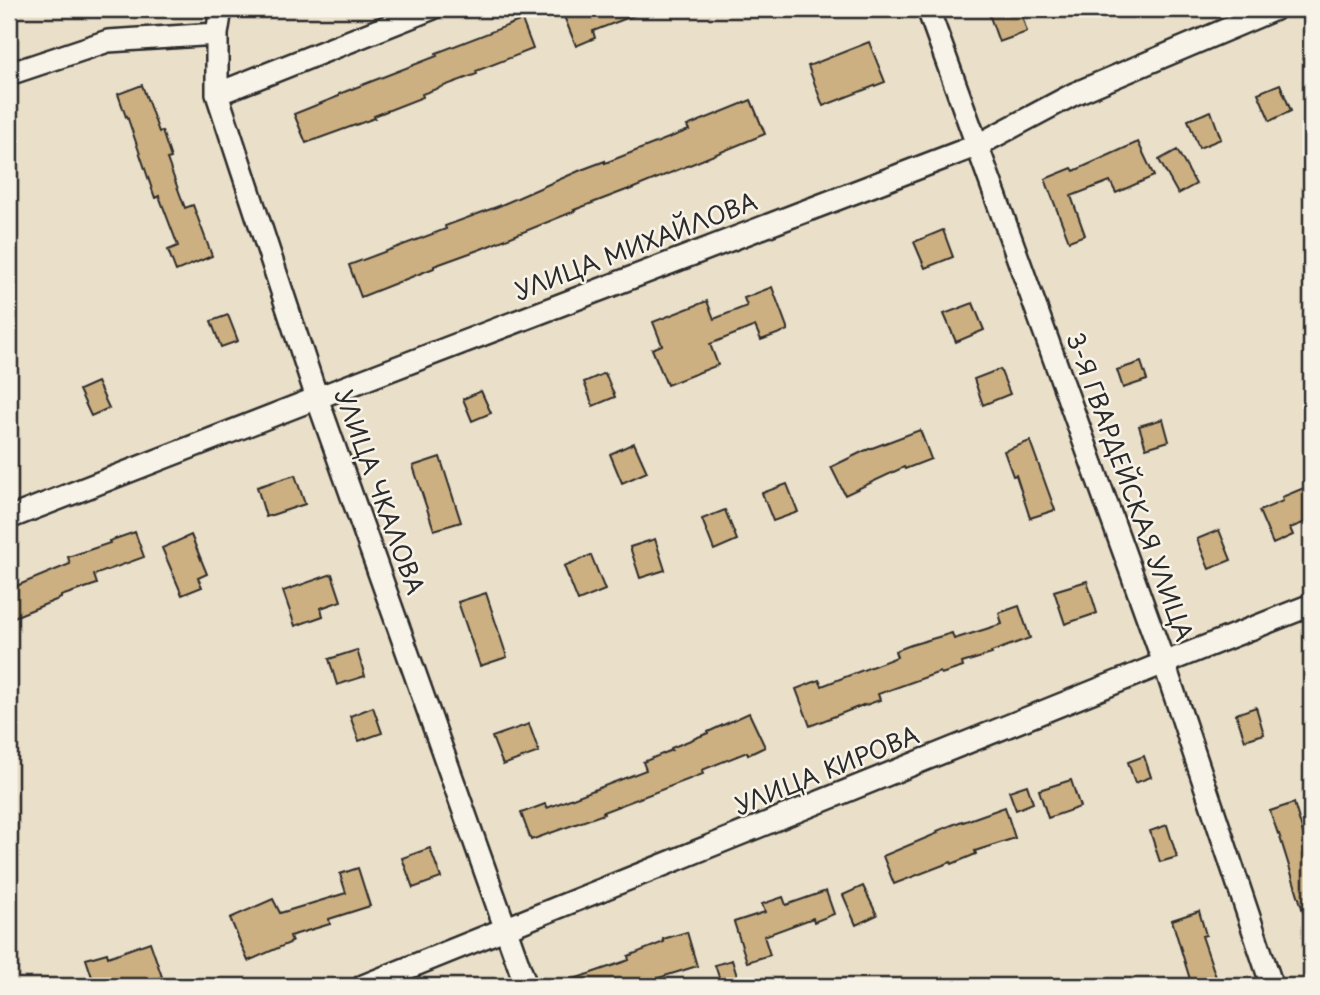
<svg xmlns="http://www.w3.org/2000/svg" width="1320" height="995" font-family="'Playpen Sans',sans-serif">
<rect width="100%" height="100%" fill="#eadfc9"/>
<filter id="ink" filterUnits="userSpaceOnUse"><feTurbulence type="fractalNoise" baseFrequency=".0143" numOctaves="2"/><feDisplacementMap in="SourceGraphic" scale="14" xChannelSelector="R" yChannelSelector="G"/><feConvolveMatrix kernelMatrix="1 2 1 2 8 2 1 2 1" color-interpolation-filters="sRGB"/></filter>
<g filter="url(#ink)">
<!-- building -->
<path fill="#cdb081" stroke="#2b2b2b" stroke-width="2" d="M561,9H647L648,10L593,31L595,38L576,46Z
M1004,9H1020L1027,32L999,42L989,14Z
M522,20L533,49L476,71L477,74L422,94L423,97L374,116L375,118L306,143L294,114L339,96V94L437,56L436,53Z
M869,42L885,82L823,106L808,66Z
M1280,84L1291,111L1270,121L1258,93Z
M142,85L159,132L162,131L171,158L167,159L185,208L193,205L212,256L176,271L168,250L178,246L159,196L155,198L127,116L126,117L118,94Z
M751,100L765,134L629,190V189L574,210L575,211L481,249L434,266V268L361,297L349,265L446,229L445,226L499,206L581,170L605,161V163L689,130L687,126Z
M1211,111L1221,139L1199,148L1188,120Z
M1138,142L1154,176L1116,193L1110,181L1071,196L1085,235L1069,241L1045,179L1072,168L1074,171Z
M1177,150L1196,184L1178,194L1159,160Z
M943,230L953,257L925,268L914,242Z
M772,287L788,330L761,340L755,326L710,344L718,365L667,385L652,349L662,345L653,322L707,301L714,319L747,306L744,298Z
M973,303L984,330L956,342L944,314Z
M228,315L238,341L221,347L211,321Z
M1141,362L1147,380L1123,388L1117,370Z
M1000,369L1010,394L983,405L974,379Z
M605,373L615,397L593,406L584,382Z
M97,382L109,408L91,416L79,390Z
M481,391L491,413L472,421L463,399Z
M1163,419L1169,441L1146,448L1139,426Z
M920,430L931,459L905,469L904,467L845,495L831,467L864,451Z
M1030,441L1055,510L1030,518L1016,475L1013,476L1004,451Z
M634,443L647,472L622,483L610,454Z
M440,457L461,522L434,530L413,466Z
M295,475L305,504L266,517L257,487Z
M787,484L798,512L773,521L762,493Z
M1311,485V520L1290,528L1293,535L1273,544L1259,511L1283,501L1282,497Z
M725,510L737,540L714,550L702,519Z
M1219,530L1231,560L1209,569L1197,539Z
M135,532L144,557L94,575L97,584L61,596V598L9,619V589L70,564L68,557L110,543L109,541Z
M191,535L207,574L198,578L202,587L182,595L162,548Z
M655,539L665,570L640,578L630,547Z
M591,555L605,590L578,601L564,566Z
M332,574L341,601L321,608L323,616L295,626L283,591Z
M1087,581L1097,613L1065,624L1054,591Z
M486,593L507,657L480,666L458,602Z
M1019,606L1030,638L991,652L992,654L962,663L963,667L941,674L940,672L878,694L880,700L863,706V705L810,726L796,689L819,680L822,686L897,657L895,651L911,645L952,633L954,639L1002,624L999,613Z
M357,650L365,676L337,685L329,659Z
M373,707L382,733L359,741L350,716Z
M1256,707L1264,734L1245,740L1236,714Z
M749,713L765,747L748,755L747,752L702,770L703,774L603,812L604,814L531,840L521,813L545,804L547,808L646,770L643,762L672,750L671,748L708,733V732Z
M529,724L539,752L503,765L492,737Z
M1144,756L1151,777L1135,783L1128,762Z
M1071,780L1080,807L1048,818L1039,790Z
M1027,785L1033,803L1016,810L1009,791Z
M1294,803L1307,846L1311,845V923L1307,924L1279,834H1278L1270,811Z
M1005,807L1015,838L975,851L976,854L952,864L951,862L894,884L883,856L938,833L937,831L962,821L963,822Z
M1167,825L1177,857L1160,862L1150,831Z
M430,848L441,878L413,888L402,858Z
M358,868L370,906L329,919L330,924L290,936L292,942L248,961L230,918L273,899L280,913L346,893L340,874Z
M863,886L877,915L856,925L843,895Z
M826,891L834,914L814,922L813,918L764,936L770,955L747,962L734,922L765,912L762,904L783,897L786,905Z
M1199,911L1206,935L1202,936L1219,986H1192L1172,920Z
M687,932L697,966L658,978L662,986H563L562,983L629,960L628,956L664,942L663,939Z
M150,942L162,977L137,986H95L86,959L107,953L108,957Z
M732,960L740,986H722L715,965Z"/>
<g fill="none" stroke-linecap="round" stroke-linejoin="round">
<defs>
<path id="street" d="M221,9L217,34V94L317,398L526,986
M928,9L1164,663L1272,986
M9,74L108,41L217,34
M217,94L431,9
M9,518L317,398L978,145L1074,94L1275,9
M363,986L1164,663L1311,605"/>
</defs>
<!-- street casing -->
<use href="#street" stroke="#2b2b2b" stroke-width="26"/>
<!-- street -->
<use href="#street" stroke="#f7f3e8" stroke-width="21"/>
</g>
</g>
<g text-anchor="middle" stroke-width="5" stroke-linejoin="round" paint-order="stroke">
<!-- street labels -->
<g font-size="24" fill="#2b2b2b" stroke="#f7f3e8">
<text transform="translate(636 247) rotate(-21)" y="8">УЛИЦА МИХАЙЛОВА</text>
<text transform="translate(1129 487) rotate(70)" y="8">3-Я ГВАРДЕЙСКАЯ УЛИЦА</text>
<text transform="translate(379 492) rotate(70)" y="8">УЛИЦА ЧКАЛОВА</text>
<text transform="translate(827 771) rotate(-22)" y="8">УЛИЦА КИРОВА</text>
</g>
</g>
<!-- margin -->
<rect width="1320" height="995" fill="none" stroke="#f7f3e8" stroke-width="35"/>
<rect x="18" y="18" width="1285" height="960" fill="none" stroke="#2b2b2b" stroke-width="2.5" filter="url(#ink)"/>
</svg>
